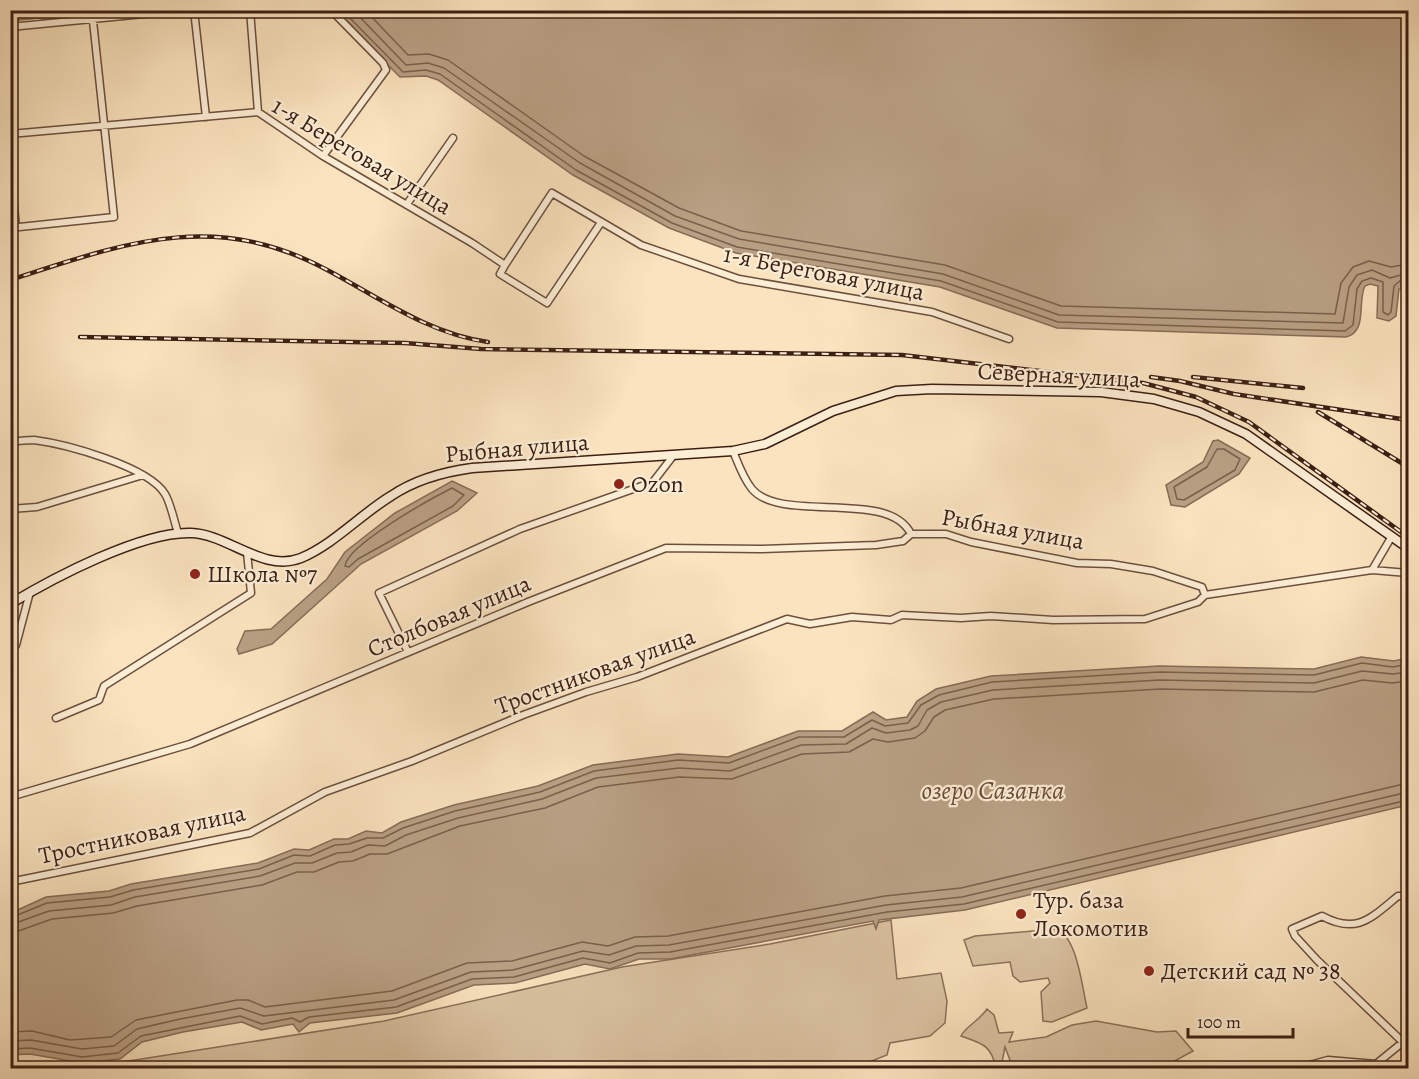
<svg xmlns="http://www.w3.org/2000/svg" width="1419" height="1079" font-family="Alegreya,serif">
<rect width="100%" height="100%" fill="#fae3be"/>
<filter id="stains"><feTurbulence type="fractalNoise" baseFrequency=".00333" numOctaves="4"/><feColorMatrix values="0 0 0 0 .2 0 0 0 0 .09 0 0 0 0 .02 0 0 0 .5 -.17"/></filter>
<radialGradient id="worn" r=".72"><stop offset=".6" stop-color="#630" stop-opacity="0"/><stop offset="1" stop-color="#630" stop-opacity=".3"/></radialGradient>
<!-- green -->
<path fill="#dac2a1" stroke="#8b705a" stroke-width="1.5" d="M891,920L897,979L941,973L947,1001L945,1023L930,1036L890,1043L887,1055L854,1068H84L384,1021L622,967L770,944Z
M1055,929C1077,934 1082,987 1087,1008L1052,1022L1043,1021L1041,992L1050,983L1048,978L1020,982L1013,976L1010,962L973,966L964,940L975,936Z
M987,1009L994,1015L999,1033L1013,1032L1009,1042L1046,1037L1072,1025L1096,1021L1157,1032L1176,1031L1193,1051L1162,1068H1013L1005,1047L1002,1062L996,1068C991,1045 983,1044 961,1036C965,1027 980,1020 987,1009Z"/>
<!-- water -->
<path fill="#b9a084" stroke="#876c57" stroke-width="1.5" d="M11,11H160L48,21L39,18L11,21Z
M334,11H1408V286L1399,289L1396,316L1389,321L1377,318L1378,286L1370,284L1365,286C1357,301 1368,332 1346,337L1057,328L940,287L736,253L669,228L573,175L438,80L426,76L400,77Z
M1218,440L1250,458L1239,474L1185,507L1171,505L1166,485L1203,462L1213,441Z
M452,481L477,493L457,511L361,564L272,644L239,654L237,649L245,631L271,629L327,579L345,552L395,513Z
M1361,657L1394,661L1408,658V805L965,910L879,920L876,929L873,921L670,959H639L610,969L585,964L515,983L474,985L397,1013L310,1023L299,1032L293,1024L261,1030L242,1022L183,1032L142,1042L120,1059L82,1063L30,1054L11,1055V913L46,897L109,891L131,884L258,863L294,849L309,850L334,839H348L366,831L382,833L401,822L454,805L538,786L593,765L678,754L728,757L798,731H842L873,712L886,720L907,717L917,701L936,689L991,676L1159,666L1314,669Z"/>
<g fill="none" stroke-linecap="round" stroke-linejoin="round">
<!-- shore -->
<path stroke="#7a604c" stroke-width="1.5" d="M342,10L403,72L426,70L440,74L576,170L672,223L737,247L941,281L1058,322L1345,331L1353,325L1357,289L1362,281L1371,278L1383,282V312L1388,315L1391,312L1394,286L1401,280H1408
M353,10L406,65L428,63L444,68L580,163L675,216L739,239L943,274L1059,315L1343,323L1349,287L1357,275L1372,270L1390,278L1408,273
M365,10L408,55L429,54L448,60L584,156L679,208L741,231L945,265L1061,306L1335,314L1341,283L1353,267L1369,261L1391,267L1408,264
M10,15L39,12L56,16L102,10
M1217,449H1224L1240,459L1235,470L1184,500L1177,499L1174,487L1207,467Z
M452,488L464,495L453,506L358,559L349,567L345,566C347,545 432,498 452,488Z
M10,918L47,903L110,897L133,890L259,869L294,855L310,856L335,845L349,844L367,838H383L403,828L455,811L540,792L594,771L678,760L729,763L799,737H844L872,720L885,726L908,723L921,705L939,695L992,682L1159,672L1314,675L1362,663L1393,667L1408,664
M10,925L49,911L111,905L135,897L260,876L295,863H312L337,853L351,852L368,845L385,846L406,835L458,818L542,799L596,778L679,768L730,771L801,745L846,744L872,728L886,733L910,730L918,726L927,710L941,702L993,690L1160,680L1314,683L1362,671L1393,674L1408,672
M10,934L52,919L113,913L137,906L262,885L297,872H314L339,862L353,861L370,854H387L460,826L545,808L598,787L679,777L732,779L802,754L849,752L873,739L888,742L915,738L925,731L934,717L945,710L994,699L1160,689L1314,692L1363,680L1392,683L1408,681
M10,1032L32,1031L70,1040L111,1037L136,1020L237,1000H248L265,1007L392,991L467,963L512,961L582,942L608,946L635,937L668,936L885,896L961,888L1408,783
M10,1041L31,1040L82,1049L114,1046L137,1029L180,1019L240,1008L264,1016L394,1000L471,972L513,970L583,951L609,955L636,946L669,945L886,905L962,897L1408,792
M10,1049L30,1048L82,1057L118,1053L141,1036L240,1016L262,1024L292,1018L300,1022L309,1017L396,1007L472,979L514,977L583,958L610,963L638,953L670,952L887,912L964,904L1408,800"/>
<defs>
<path id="street" d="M194,10L206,117
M250,10L258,112
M10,27L185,10
M10,134L258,112L323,156L472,243L505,265L500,274L547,303L600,224
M323,156L386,70L383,63L331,10
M10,163L16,228
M407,204L453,138
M10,228L114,217L93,21
M505,265L552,193L641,245L739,279L932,312L1009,339
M10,442C18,441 26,440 34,440C65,444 148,466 165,494C171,504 174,521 178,533
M733,451C738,463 743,478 752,489C781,524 889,488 911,534H946L971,542L1077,563L1111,564L1153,571L1202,587L1205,595L1372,570L1392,536
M10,509L37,507L143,475
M1372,570L1408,573
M10,651L16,645L30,592
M408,652L379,593L520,529L653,482L673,456
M56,718L99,700L104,686L251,593L247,552
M10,797L190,744L528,602L666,548L761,549L876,545L903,541L911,534
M10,882L250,833L325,792L412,761L523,715L586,692L637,677L787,619L810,624L852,617L891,620L902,615L961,618L991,616L1053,620L1145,619L1198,602L1205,595
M1408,896H1398C1371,918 1357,935 1322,916L1292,929L1295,936L1317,960L1408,1047
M1299,1068L1328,1060L1376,1064L1408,1038
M1372,1068L1376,1064L1380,1068"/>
<path id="secondary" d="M10,604C53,578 142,531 191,533C228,534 263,573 301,558C334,544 360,515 391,496C416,479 443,472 472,468L733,451L765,444L833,411L896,391L932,389L1101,392L1154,399L1199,412L1246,434L1408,548"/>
</defs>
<!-- street casing -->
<use href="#street" stroke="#6c503e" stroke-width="9"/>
<!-- secondary casing -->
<use href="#secondary" stroke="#3c1f14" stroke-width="11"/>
<!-- street -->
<use href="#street" stroke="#fcedd5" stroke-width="6"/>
<!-- secondary -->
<use href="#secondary" stroke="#fcedd5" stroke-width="8"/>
<defs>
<path id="rail" d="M10,280C125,243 215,208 331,272C381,299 430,334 488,342
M80,337L405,343L481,349L902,355L1143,383L1196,397L1249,422L1408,537
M1151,377L1180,381L1234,394L1408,420
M1193,377L1303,388
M1318,412L1408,467"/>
</defs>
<!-- rail casing -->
<use href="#rail" stroke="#3c1f14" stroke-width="4.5"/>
<!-- rail -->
<use href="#rail" stroke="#fcedd5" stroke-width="2" stroke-dasharray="7" stroke-linecap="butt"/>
</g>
<!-- markers -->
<g fill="#8f2418" stroke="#fcedd5" stroke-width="2">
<circle cx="619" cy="484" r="6"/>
<circle cx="195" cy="574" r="6"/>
<circle cx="1021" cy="914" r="6"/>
<circle cx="1149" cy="971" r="6"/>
</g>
<g text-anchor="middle" stroke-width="4.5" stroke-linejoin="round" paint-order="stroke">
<!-- street labels -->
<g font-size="24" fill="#3c1f14" stroke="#fcedd5">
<text transform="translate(362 156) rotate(31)" y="8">1-я Береговая улица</text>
<text transform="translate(824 273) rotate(11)" y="8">1-я Береговая улица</text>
<text transform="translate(1059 375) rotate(3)" y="8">Северная улица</text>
<text transform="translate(517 448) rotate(-5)" y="8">Рыбная улица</text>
<text transform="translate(1013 529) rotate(10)" y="8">Рыбная улица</text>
<text transform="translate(449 616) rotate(-23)" y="8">Столбовая улица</text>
<text transform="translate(595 671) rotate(-20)" y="8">Тростниковая улица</text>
<text transform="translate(142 834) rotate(-12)" y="8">Тростниковая улица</text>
</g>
<!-- poi labels -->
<g font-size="24" fill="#3c1f14" stroke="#fcedd5" text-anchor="start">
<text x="631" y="492">Ozon</text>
<text x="207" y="582">Школа №7</text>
<text x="1033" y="908">Тур. база<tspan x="1033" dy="28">Локомотив</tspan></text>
<text x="1161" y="979">Детский сад № 38</text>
</g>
<!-- water labels -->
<g font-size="26" font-style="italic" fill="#684c3b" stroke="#fcedd5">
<text x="993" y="799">озеро Сазанка</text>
</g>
</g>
<!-- margin -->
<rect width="1419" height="1079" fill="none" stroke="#fae3be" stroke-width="36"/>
<rect x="12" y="12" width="1395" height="1055" fill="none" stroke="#3c1f14" stroke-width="3"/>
<rect x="18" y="18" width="1383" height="1043" fill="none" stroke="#3c1f14" stroke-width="1.5"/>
<!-- scale -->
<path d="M1188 1028v9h105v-9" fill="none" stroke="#3c1f14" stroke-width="3"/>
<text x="1197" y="1028" font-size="18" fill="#3c1f14" stroke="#fcedd5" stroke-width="4.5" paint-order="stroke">100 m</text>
<rect width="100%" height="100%" filter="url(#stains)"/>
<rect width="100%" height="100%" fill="url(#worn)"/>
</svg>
